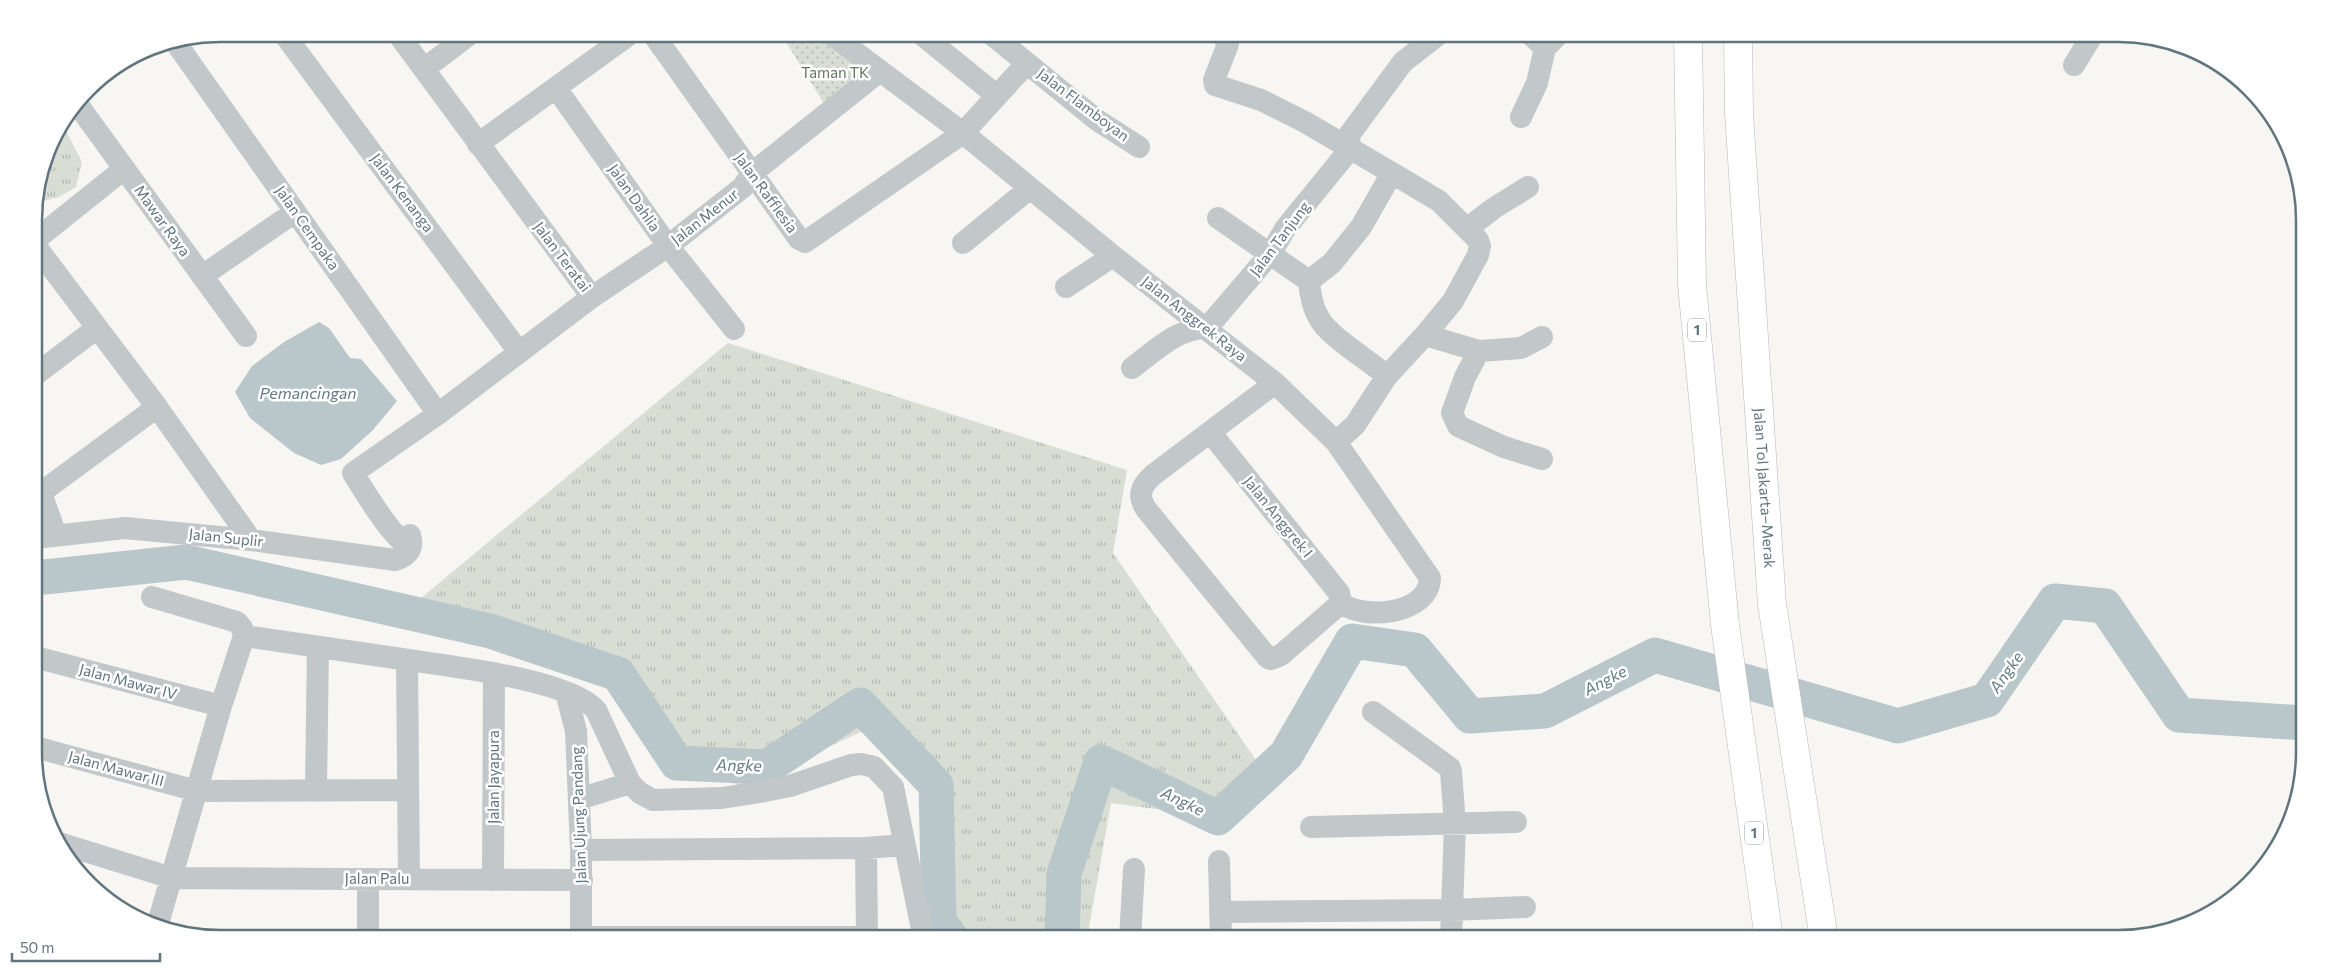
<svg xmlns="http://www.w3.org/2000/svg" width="2339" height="973" font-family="Commissioner,sans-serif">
<defs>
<pattern id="grass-tufts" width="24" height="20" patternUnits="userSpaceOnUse" patternTransform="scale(1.25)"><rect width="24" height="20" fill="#d9ded4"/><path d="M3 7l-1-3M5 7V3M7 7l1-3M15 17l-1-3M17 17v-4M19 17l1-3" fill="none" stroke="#b3b9b1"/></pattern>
<pattern id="park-dots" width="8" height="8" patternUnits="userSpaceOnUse" patternTransform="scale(1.25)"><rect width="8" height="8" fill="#d9ded4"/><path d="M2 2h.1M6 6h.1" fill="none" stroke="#b3b9b1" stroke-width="1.8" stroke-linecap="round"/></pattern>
</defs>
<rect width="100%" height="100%" fill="#f7f6f3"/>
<!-- grass -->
<path fill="url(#grass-tufts)" d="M63,125L82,162L76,187L59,197L39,202L35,206L53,138Z
M728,343L1127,470L1113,553L1267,776L1229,819L1111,803L1087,939H961L946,877L934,778L874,726L741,787L679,752L633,669L403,613Z"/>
<!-- park -->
<path fill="url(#park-dots)" d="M781,34H827L876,73L828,110Z"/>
<!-- water -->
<path fill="#b9c7ca" d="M319,322L329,328L350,358L361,359L397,401L373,430L341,459L321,465L294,453L250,418L235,392L252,366L284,342Z"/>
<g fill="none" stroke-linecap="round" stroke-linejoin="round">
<!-- river -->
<path stroke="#b9c7ca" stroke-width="35" d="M35,578L186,562L490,631L618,674L677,763L767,767L860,705L936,785L939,922L952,939
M1062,939L1064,874L1101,762L1218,818L1286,755L1352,641L1415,650L1470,716L1545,711L1655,655L1898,726L1987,700L2055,601L2105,606L2179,715L2305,723"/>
<defs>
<g id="highway">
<path d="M1688,34L1692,285L1725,625L1769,939"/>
<path id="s1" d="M1738,34L1739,114L1772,604L1824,939"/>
</g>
</defs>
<!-- highway casing -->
<use href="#highway" stroke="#b5b9bc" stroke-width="29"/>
<!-- street -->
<path stroke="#c2c7c9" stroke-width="22" d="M284,34L519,352
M398,34L592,297
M653,34L799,239L805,242L963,133L1027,63
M831,34L963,133L1113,256L1275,383L1336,442L1430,578C1429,614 1365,621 1341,603
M921,34L996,95
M991,34L1097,120L1139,147
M1220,34L1227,39L1228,44L1214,80L1215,85L1261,100L1305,122L1392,173L1439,201L1478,240L1480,246L1478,255L1453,301L1425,335L1387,376L1355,425L1336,442
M1530,34L1545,48
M176,43L438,414
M2074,65L2093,34
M424,69L470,34
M556,88L668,246L734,329
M78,105L246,336
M1521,117L1537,83L1545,48L1559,34
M478,144L630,34
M1350,149L1349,135L1403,62L1439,34
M1218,218L1309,281C1310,294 1312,307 1319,318C1328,336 1370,361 1387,376
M1468,228L1494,208L1528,187
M34,241L124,169
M963,243L1029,189
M34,244L157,407L251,540
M202,276L295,212
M1309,281L1332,263L1361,227L1392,173
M1066,287L1113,256
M1425,335L1479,351L1521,348L1542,337
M1479,351L1465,377L1452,413L1458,426L1504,447L1542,459
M1132,368C1155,351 1177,328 1207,328L1271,253L1285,229L1350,149
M35,375L97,328
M1275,383L1153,475C1141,486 1137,495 1146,509L1268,658L1271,659L1281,655L1341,603
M1210,432L1339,593L1341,603
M41,493L56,535
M35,497L157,407
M35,538L125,528L251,540L395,560C408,556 414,549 410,535
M410,547C392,538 364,491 353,473L438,414L592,297L668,246L743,187L751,174L880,71
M152,597L237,622L242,628L244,636C294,643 345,651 395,658C439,665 568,678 596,710L630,783L640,793L653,800L722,798L754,793L790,786L851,765L861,764L874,767L893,787L924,939
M35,657L221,706
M407,660L409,879
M566,692L576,731L581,850V939
M1373,712L1450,768L1451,772L1455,824L1451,939
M35,747L197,791L408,790
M316,790L318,647
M579,799L630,783
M1311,827L1516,822
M59,843L172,878L582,880
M866,848L867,939
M581,850L866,848L905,845
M1219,861L1221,939
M493,880L494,673
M1220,912L1451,910L1525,907
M157,927L221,706L244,636
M582,937H867
M368,939V879
M1130,939L1134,869"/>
<!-- highway -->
<use href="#highway" stroke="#fff" stroke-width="28"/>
</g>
<g text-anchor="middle" stroke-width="5" stroke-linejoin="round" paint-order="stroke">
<!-- shield labels -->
<g fill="#fff" stroke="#909ea5" stroke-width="1">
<rect x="1688" y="318.5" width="18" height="23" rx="4"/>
<rect x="1745" y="821.5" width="18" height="23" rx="4"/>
</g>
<g font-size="14" font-weight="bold" fill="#61757f">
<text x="1697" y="335">1</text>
<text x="1754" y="838">1</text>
</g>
<!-- park labels -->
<g font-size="15" fill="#667760" stroke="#fff">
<text x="835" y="78">Taman TK</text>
</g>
<!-- street labels -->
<g font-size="15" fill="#61757f" stroke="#fff">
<text transform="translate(1083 105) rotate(37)" y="5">Jalan Flamboyan</text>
<text transform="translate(402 193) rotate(53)" y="5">Jalan Kenanga</text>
<text transform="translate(766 193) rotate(54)" y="5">Jalan Rafflesia</text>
<text transform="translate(634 198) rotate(55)" y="5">Jalan Dahlia</text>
<text transform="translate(705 217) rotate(-38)" y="5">Jalan Menur</text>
<text transform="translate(162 221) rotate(54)" y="5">Mawar Raya</text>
<text transform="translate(307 228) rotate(55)" y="5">Jalan Cempaka</text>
<text transform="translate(1280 239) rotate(-53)" y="5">Jalan Tanjung</text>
<text transform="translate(562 257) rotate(53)" y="5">Jalan Teratai</text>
<text transform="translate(1194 319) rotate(38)" y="5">Jalan Anggrek Raya</text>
<text dy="5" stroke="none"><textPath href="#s1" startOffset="455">Jalan Tol Jakarta–Merak</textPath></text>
<text transform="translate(1278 517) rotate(51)" y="5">Jalan Anggrek I</text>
<text transform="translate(226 538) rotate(6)" y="5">Jalan Suplir</text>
<text transform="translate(128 682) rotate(15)" y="5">Jalan Mawar IV</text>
<text transform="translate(116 769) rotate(15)" y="5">Jalan Mawar III</text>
<text transform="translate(494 777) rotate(-90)" y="5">Jalan Jayapura</text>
<text transform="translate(579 815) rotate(-92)" y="5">Jalan Ujung Pandang</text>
<text x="377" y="884">Jalan Palu</text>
</g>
<!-- water labels -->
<g font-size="16" font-style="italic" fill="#607b82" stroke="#fff">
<text x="308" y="399">Pemancingan</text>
<text transform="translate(2006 672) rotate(-55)" y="6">Angke</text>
<text transform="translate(1605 680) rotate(-27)" y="6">Angke</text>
<text transform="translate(739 765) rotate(1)" y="6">Angke</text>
<text transform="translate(1183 801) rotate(26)" y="6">Angke</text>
</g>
</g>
<!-- crop -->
<path d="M0 0H2339V973H0ZM220 42H2118A178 178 0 0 1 2296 220V752A178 178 0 0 1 2118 930H220A178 178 0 0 1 42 752V220A178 178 0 0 1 220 42Z" fill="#fff" fill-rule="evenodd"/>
<path fill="none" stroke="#61757f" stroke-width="2.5" d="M220 42H2118A178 178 0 0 1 2296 220V752A178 178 0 0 1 2118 930H220A178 178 0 0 1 42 752V220A178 178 0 0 1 220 42Z"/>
<!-- scale -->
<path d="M12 953v8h148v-8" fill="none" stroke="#61757f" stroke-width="2.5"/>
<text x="20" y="953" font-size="15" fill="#61757f" stroke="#ffffff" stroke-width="4" paint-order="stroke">50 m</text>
</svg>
